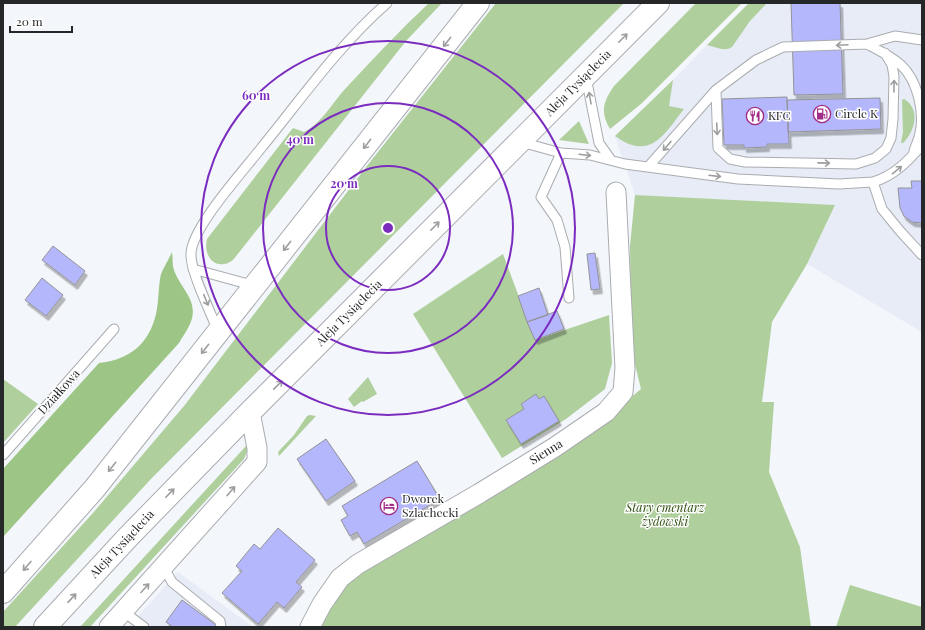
<svg xmlns="http://www.w3.org/2000/svg" width="925" height="630" font-family="'Playfair Display',serif">
<defs>
<filter id="shadow"><feDropShadow dx="2.5" dy="4.5" stdDeviation="0" flood-color="#0004"/></filter>
</defs>
<rect width="100%" height="100%" fill="#f3f6fa"/>
<!-- built -->
<path fill="#e7ecf7" d="M767,3H922V332L807,264L835,205L635,195L615,136L673,80L707,45L723,49Z
M178,572L253,627H128Z"/>
<!-- green -->
<path fill="#afcf9d" d="M429,3H442L406,41L233,260C230,262 227,264 224,264C209,266 204,250 207,239L293,128L304,132C322,123 332,103 346,88C373,59 400,30 429,3Z
M496,3H624L150,480L15,627H3V612L93,513L184,406L370,162Z
M696,3H742L641,104L610,129C600,112 603,102 614,86Z
M749,3H767L750,21L732,47C725,52 715,47 707,45Z
M673,80L669,106L684,109C663,136 650,161 615,136Z
M904,99C921,109 915,131 903,143H901L903,132L902,100Z
M579,121L589,144L559,140Z
M635,195L835,205L807,264L772,322L762,402H774L769,472L800,547L811,627H319L323,619L348,583L376,559L605,419L641,389L631,348L630,246Z
M503,254L535,340L609,315L612,363L605,389L566,419L502,458L413,314Z
M368,377L377,394L363,402L362,401L354,407L348,399Z
M3,379L38,404L3,443Z
M310,415L316,416L279,456L278,452L294,435L307,416Z
M246,446L248,449L244,459L90,627H80Z
M850,585L922,607V627H836Z"/>
<!-- forest -->
<path fill="#9dc686" d="M172,252C173,258 172,265 174,270C181,290 200,301 190,324C187,331 182,337 179,343L3,537V469L99,363C129,360 149,344 156,314C159,301 158,287 161,274C164,267 169,259 172,252Z"/>
<!-- building -->
<path fill="#b4b7fc" stroke="#939397" filter="url(#shadow)" d="M791,3H840L843,94L794,95Z
M787,97L789,144H767V147L744,148V145H724L722,99Z
M880,98L881,129L788,132L787,100Z
M911,181H922V223L912,222L904,216L900,208L898,188H912Z
M53,246L85,271L75,285L42,260Z
M595,253L600,289L591,290L587,254Z
M42,278L63,295L46,316L25,300Z
M539,288L548,315L527,322L518,296Z
M557,311L564,329L535,340L527,322Z
M536,394L539,399L544,396L559,421L521,444L506,420L524,409L521,404Z
M326,439L355,481L326,501L297,459Z
M417,461L440,499L364,544L357,532L350,536L341,520L348,516L342,506Z
M278,528L315,560L296,582L302,587L284,608L277,602L258,624L222,593L242,571L236,566L254,544L260,549Z
M182,600L216,625L215,627H173L166,622Z"/>
<g fill="none" stroke-linecap="round" stroke-linejoin="round">
<defs>
<path id="lane" d="M867,44C878,50 891,56 901,65C917,80 925,111 920,133C919,139 916,145 914,151
M586,77L599,143L611,160
M716,90L718,148L730,159L745,162L856,164L875,158L886,149L891,138L893,119L894,76L892,65L885,53
M521,142L561,153L590,155L625,164L738,179L839,184L873,182C894,176 908,161 922,145
M561,153L541,197L557,220L565,247L569,298
M648,167L716,90L756,60L783,47L867,44L895,36L922,40
M873,182L882,209L900,231L922,255
M193,269L255,286
M218,331C211,313 190,271 191,254C191,228 245,169 262,147C302,98 339,45 387,3
M3,455L114,329
M164,568L172,582L220,621L221,627
M124,612L144,627"/>
<path id="street" d="M109,627L257,462V448L250,412
M310,627L322,604L340,578L358,564L480,493L555,447L606,412L623,392L625,368L616,192"/>
<path id="primary" d="M3,592L95,488L478,3
M45,627L128,537L250,412L658,3"/>
</defs>
<!-- lane casing -->
<use href="#lane" stroke="#aaacb0" stroke-width="11"/>
<!-- street casing -->
<use href="#street" stroke="#aaacb0" stroke-width="21"/>
<!-- primary casing -->
<use href="#primary" stroke="#aaacb0" stroke-width="24"/>
<!-- lane -->
<use href="#lane" stroke="#fff" stroke-width="9"/>
<!-- street -->
<use href="#street" stroke="#fff" stroke-width="19"/>
<!-- primary -->
<use href="#primary" stroke="#fff" stroke-width="22"/>
</g>
<!-- one-way arrows -->
<defs><path id="oneway-shaft" d="M-6 0H5M1.5-3L5.5 0L1.5 3" fill="none" stroke-width="1.6" stroke-linecap="round" stroke-linejoin="round"/></defs>
<g stroke="#9d9e9f">
<use href="#oneway-shaft" transform="translate(623 38) rotate(-45)"/>
<use href="#oneway-shaft" transform="translate(447 42) rotate(128)"/>
<use href="#oneway-shaft" transform="translate(842 45) rotate(177)"/>
<use href="#oneway-shaft" transform="translate(894 86) rotate(-89)"/>
<use href="#oneway-shaft" transform="translate(590 98) rotate(-100)"/>
<use href="#oneway-shaft" transform="translate(717 129) rotate(87)"/>
<use href="#oneway-shaft" transform="translate(367 144) rotate(128)"/>
<use href="#oneway-shaft" transform="translate(667 146) rotate(131)"/>
<use href="#oneway-shaft" transform="translate(585 155) rotate(7)"/>
<use href="#oneway-shaft" transform="translate(824 163) rotate(1)"/>
<use href="#oneway-shaft" transform="translate(897 170) rotate(-39)"/>
<use href="#oneway-shaft" transform="translate(715 176) rotate(7)"/>
<use href="#oneway-shaft" transform="translate(435 226) rotate(-45)"/>
<use href="#oneway-shaft" transform="translate(287 246) rotate(128)"/>
<use href="#oneway-shaft" transform="translate(206 300) rotate(68)"/>
<use href="#oneway-shaft" transform="translate(205 349) rotate(128)"/>
<use href="#oneway-shaft" transform="translate(278 385) rotate(-44)"/>
<use href="#oneway-shaft" transform="translate(112 467) rotate(129)"/>
<use href="#oneway-shaft" transform="translate(231 491) rotate(-49)"/>
<use href="#oneway-shaft" transform="translate(170 493) rotate(-46)"/>
<use href="#oneway-shaft" transform="translate(27 566) rotate(131)"/>
<use href="#oneway-shaft" transform="translate(145 588) rotate(-48)"/>
<use href="#oneway-shaft" transform="translate(72 598) rotate(-47)"/>
</g>
<!-- distance rings -->
<g fill="none" stroke="#7b2cbf" stroke-width="2">
<circle cx="388" cy="228" r="62"/>
<circle cx="388" cy="228" r="125"/>
<circle cx="388" cy="228" r="187"/>
</g>
<!-- icons -->
<defs>
<symbol id="fuel-ring" viewBox="-11 -11 22 22"><circle r="9.5" fill="#fff" stroke="#a22e87" stroke-width="1.5"/><path d="M-5.5-6h7V0h2V4h1.3V-2.5L3-4.5l.8-.8L6-3V5H2.5V1h-1V6h-7ZM-4.2-4.7v3.2H.2V-4.7Z" fill="#a22e87"/></symbol>
<symbol id="restaurant-ring" viewBox="-11 -11 22 22"><circle r="9.5" fill="#fff" stroke="#a22e87" stroke-width="1.5"/><path d="M-5-6h1v4h1v-4h1v4h1v-4h1v5L-1.5 .5V6h-2V.5L-5-1ZM5-6V6H3V1.5H1.5Q1.5-4 5-6Z" fill="#a22e87"/></symbol>
<symbol id="hotel-ring" viewBox="-11 -11 22 22"><circle r="9.5" fill="#fff" stroke="#a22e87" stroke-width="1.5"/><path d="M-6-4.5h1.5V1H6V5H4.5V3h-9V5H-6ZM-4 0a1.8 1.8 0 1 1 3.6 0ZM.5 0V-2.5h3Q6-2.5 6 0Z" fill="#a22e87"/></symbol>
</defs>
<g fill-rule="evenodd">
<use href="#fuel-ring" x="812" y="104" width="20" height="20"/>
<use href="#restaurant-ring" x="745" y="106" width="20" height="20"/>
<use href="#hotel-ring" x="379" y="496" width="20" height="20"/>
</g>
<g text-anchor="middle" stroke-width="3" stroke-linejoin="round" paint-order="stroke">
<!-- street labels -->
<g font-size="12" fill="#262729" stroke="#fff">
<text transform="translate(578 83) rotate(-45)" y="4">Aleja Tysiąclecia</text>
<text transform="translate(349 313) rotate(-45)" y="4">Aleja Tysiąclecia</text>
<text transform="translate(59 392) rotate(-48)" y="4">Działkowa</text>
<text transform="translate(546 452) rotate(-32)" y="4">Sienna</text>
<text transform="translate(122 544) rotate(-47)" y="4">Aleja Tysiąclecia</text>
</g>
<!-- poi labels -->
<g font-size="12" fill="#262729" stroke="#fff" text-anchor="start">
<text x="835" y="118">Circle K</text>
<text x="768" y="120">KFC</text>
<text x="402" y="503">Dworek<tspan x="402" dy="14">Szlachecki</tspan></text>
</g>
<!-- park labels -->
<g font-size="12" font-style="italic" fill="#2c500e" stroke="#fff">
<text x="665" y="512">Stary cmentarz<tspan x="665" dy="14">żydowski</tspan></text>
</g>
</g>
<circle cx="388" cy="228" r="6" fill="#7b2cbf" stroke="#fff" stroke-width="2"/>
<g font-size="12" text-anchor="middle" font-weight="bold" fill="#7b2cbf" stroke="#fff" stroke-width="3" stroke-linejoin="round" paint-order="stroke">
<text x="256" y="100">60 m</text>
<text x="300" y="144">40 m</text>
<text x="344" y="188">20 m</text>
</g>
<!-- border -->
<rect width="925" height="630" fill="none" stroke="#262729" stroke-width="8"/>
<!-- scale -->
<path d="M10 26v6h62v-6" fill="none" stroke="#262729" stroke-width="2"/>
<text x="16" y="26" font-size="12" fill="#262729" stroke="#ffffff" stroke-width="3" paint-order="stroke">20 m</text>
</svg>
